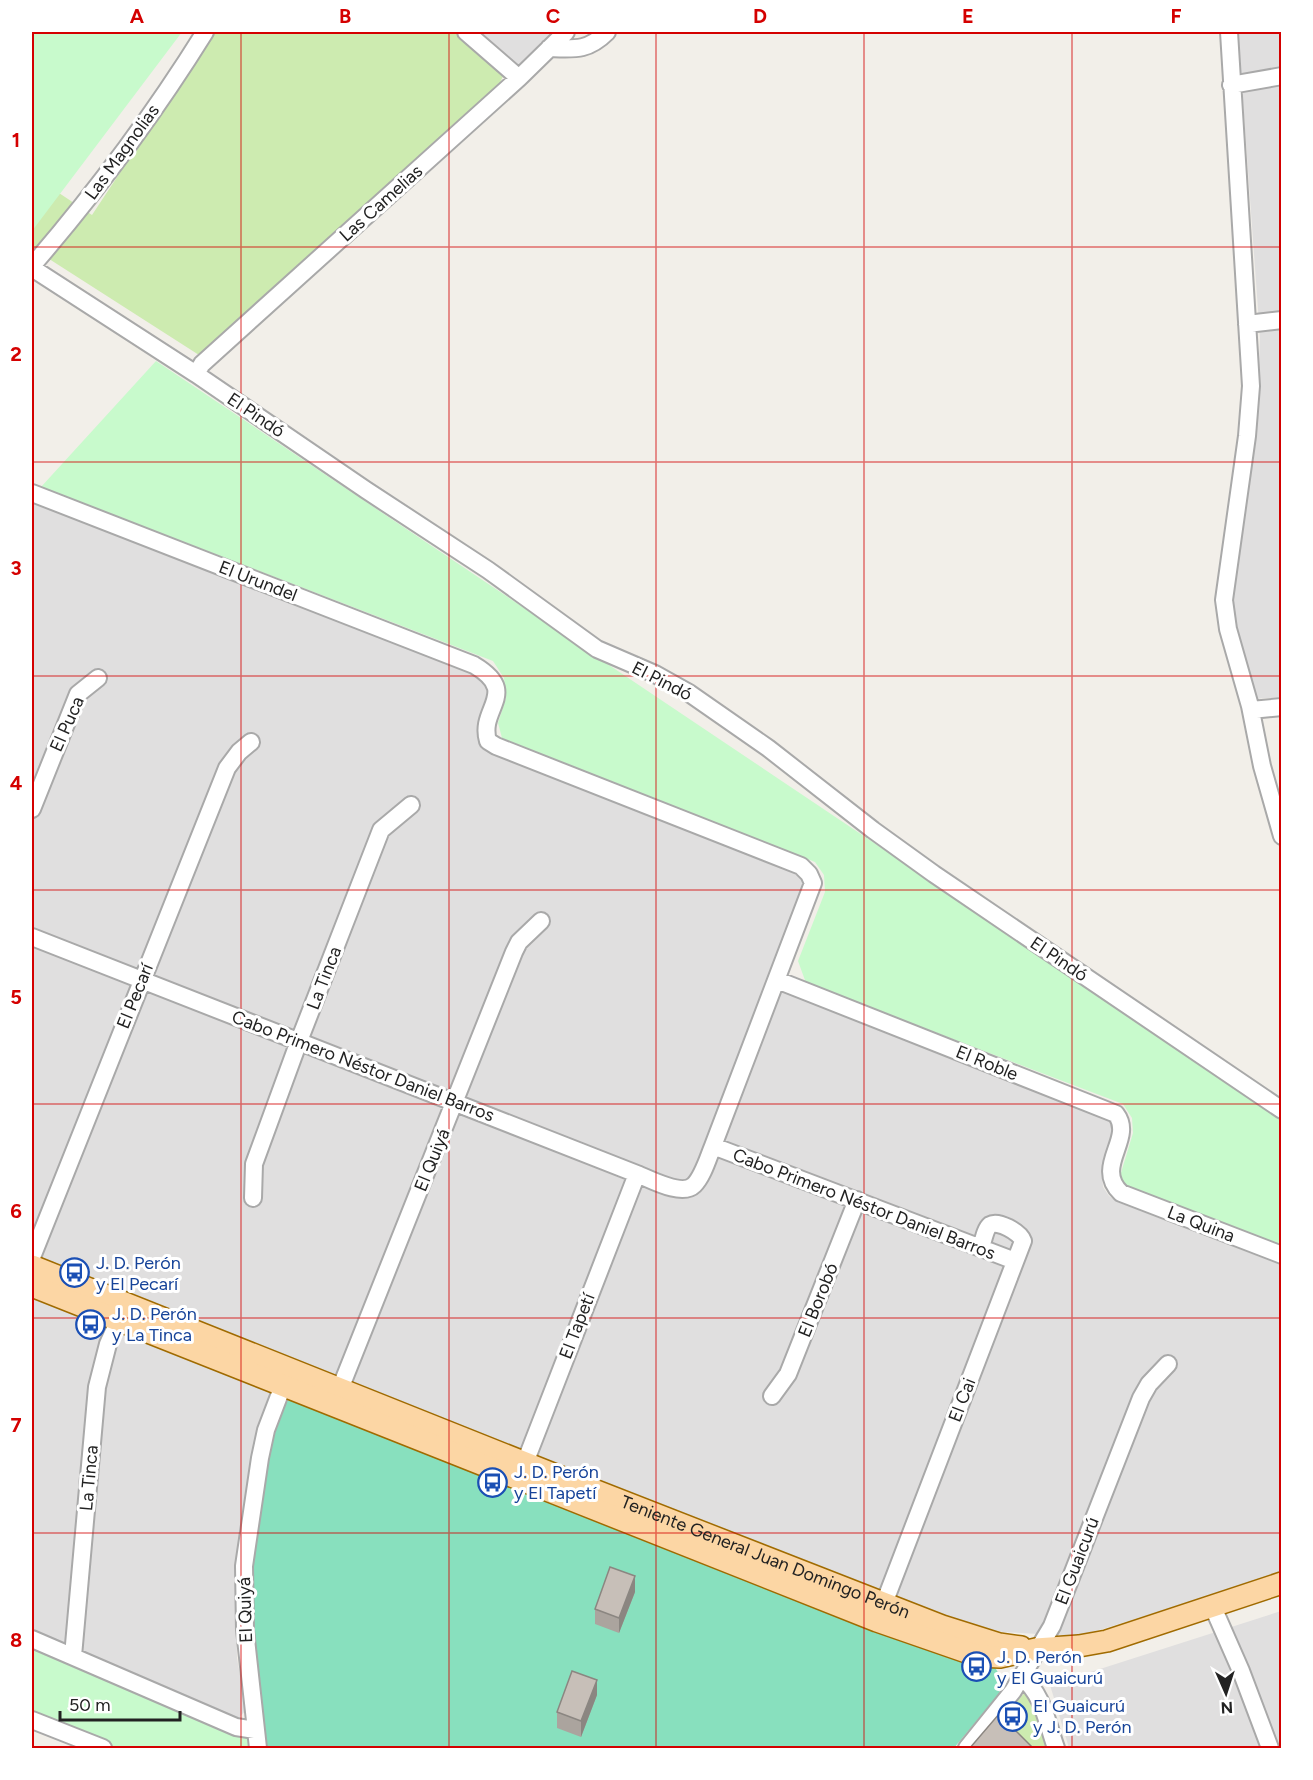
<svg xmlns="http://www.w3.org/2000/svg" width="1313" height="1780" font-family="Figtree,sans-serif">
<rect width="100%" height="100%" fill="#f2efe9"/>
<!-- residential -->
<path fill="#e0dfdf" d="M476,32H552L519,68Z
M1238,32H1281V697L1253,699L1235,624L1233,596L1257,422L1260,337Z
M32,500L478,673L491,692L481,732L798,870L804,877L805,886L766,984L1104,1116L1111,1121L1114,1127L1115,1135L1102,1170L1103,1187L1109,1196L1118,1202L1281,1265V1573L1103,1629L1074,1636L1003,1632L959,1621L911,1603L32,1261Z
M32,1293L267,1388L271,1396L251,1476L239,1536L236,1594L237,1658L246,1710L238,1719L32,1638Z
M1281,1611V1748H1069L1050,1685Z"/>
<!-- grass -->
<path fill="#cdebb0" d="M213,32H455L503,76L499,85L207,356L199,355L32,248V175L92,215Z
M1026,1691L1030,1699L1047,1748H977Z"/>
<!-- park -->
<path fill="#c8facc" d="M32,32H182L32,231Z
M156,361L1281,1116V1249L1123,1185L1120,1176L1133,1133L1132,1118L1123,1104L806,983L798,961L825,892L824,875L815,862L502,738L498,723L506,698L504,678L493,661L41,487Z
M32,1639L255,1730L258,1748H103L32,1720Z"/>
<!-- pitch -->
<path fill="#88e0be" d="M289,1400L297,1401L993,1665C1001,1675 1002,1682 999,1694L954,1748H264L249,1623L255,1526L276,1416L282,1406Z"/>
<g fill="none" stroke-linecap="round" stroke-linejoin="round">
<defs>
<path id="minor" d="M466,32L519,78
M1229,32L1251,386L1247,436L1224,600L1228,629L1250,706L1262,766L1282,836
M549,48C575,49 588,51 607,32
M1231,85L1282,76
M32,266C95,193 154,114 205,32
M32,268L196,374L366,490L488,570L597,649L655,674L689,693L768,748L873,830L934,874L1282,1110
M1247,324L1282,320
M196,374L202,364L519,78L566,32
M32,493L474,665C521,693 478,708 488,741L496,746L801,866L809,874L813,883L713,1146C708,1158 703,1176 694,1185C682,1197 650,1179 637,1174L32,937
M1251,710L1282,707
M32,809L78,694L98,678
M777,980L1116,1114C1135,1139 1093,1166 1121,1193L1282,1255
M713,1146L1015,1261
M253,1198L254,1164L299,1041L381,830L411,805
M32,1257L227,768L239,752L251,742
M772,1396L788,1374L857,1200
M336,1399L514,952L519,942L541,921
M521,1473L637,1174
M1212,1605L1241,1671L1270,1748
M880,1614L1023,1241C1020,1232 998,1220 990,1225C985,1229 983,1242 981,1248
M32,1639L236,1727L255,1730
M73,1656L97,1387L108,1344L124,1309
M1021,1677C1043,1693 1047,1723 1056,1748
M32,1720L103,1748
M258,1748L245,1630L244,1566L260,1458L266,1430L287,1375
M967,1748L1013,1691L1052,1626L1141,1398L1149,1384L1168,1364"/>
<g id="major">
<path id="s1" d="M32,1266L563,1478L942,1626L999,1644L1021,1647"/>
<path d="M32,1286L877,1621L978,1656L1000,1657L1036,1649L1079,1646L1107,1641L1282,1583"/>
</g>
</defs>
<!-- minor casing -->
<use href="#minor" stroke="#a9a9a9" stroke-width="20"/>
<!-- major casing -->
<use href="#major" stroke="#a06b00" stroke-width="24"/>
<!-- minor -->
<use href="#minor" stroke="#fff" stroke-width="16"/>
<!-- major -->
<use href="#major" stroke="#fcd6a4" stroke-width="21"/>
</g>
<!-- wall -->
<path fill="#aba49e" d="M635,1592L619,1633L595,1624V1609Z
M597,1695L581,1737L557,1728V1712Z"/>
<!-- shaded-wall -->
<path fill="#8b8681" d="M635,1576V1592L619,1633V1618Z
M597,1680V1695L581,1737V1721Z"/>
<!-- building -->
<path fill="#c7bfb8" stroke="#8b8681" stroke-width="1.5" d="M610,1567L635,1576L619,1618L595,1609Z
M572,1671L597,1680L581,1721L557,1712Z
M999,1714L1034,1749H969Z"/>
<!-- grid -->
<path fill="none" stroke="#d40000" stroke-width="1.5" stroke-opacity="0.55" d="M241,32V1748M449,32V1748M656,32V1748M864,32V1748M1072,32V1748M32,247H1282M32,462H1282M32,676H1282M32,890H1282M32,1104H1282M32,1318H1282M32,1533H1282"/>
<!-- icons -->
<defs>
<symbol id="bus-ring" viewBox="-11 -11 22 22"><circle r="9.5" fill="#fff" stroke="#1a4fb4" stroke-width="1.5"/><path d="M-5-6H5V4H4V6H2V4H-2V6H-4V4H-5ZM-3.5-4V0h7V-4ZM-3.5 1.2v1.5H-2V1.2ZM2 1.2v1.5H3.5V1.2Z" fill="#1a4fb4"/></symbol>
</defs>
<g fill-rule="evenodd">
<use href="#bus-ring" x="58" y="1256" width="33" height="33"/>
<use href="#bus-ring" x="74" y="1308" width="33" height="33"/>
<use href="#bus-ring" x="476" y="1466" width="33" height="33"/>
<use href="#bus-ring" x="960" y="1650" width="33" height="33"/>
<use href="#bus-ring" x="996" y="1700" width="33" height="33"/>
</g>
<g text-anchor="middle" stroke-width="6" stroke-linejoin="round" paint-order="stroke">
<!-- street labels -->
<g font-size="18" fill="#222" stroke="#fff">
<text transform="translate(122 152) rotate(-54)" y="6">Las Magnolias</text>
<text transform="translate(381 203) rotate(-42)" y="6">Las Camelias</text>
<text transform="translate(256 415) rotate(34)" y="6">El Pindó</text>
<text transform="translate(258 581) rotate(21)" y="6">El Urundel</text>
<text transform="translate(662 681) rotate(27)" y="6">El Pindó</text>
<text transform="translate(67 724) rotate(-66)" y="6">El Puca</text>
<text transform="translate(1059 959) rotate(34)" y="6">El Pindó</text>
<text transform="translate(324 978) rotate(-69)" y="6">La Tinca</text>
<text transform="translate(135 996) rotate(-68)" y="6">El Pecarí</text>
<text transform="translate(987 1063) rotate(22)" y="6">El Roble</text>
<text transform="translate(363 1066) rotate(21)" y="6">Cabo Primero Néstor Daniel Barros</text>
<text transform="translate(432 1160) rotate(-68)" y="6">El Quiyá</text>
<text transform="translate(864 1204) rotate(21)" y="6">Cabo Primero Néstor Daniel Barros</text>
<text transform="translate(1201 1224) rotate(21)" y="6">La Quina</text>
<text transform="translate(818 1300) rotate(-68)" y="6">El Borobó</text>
<text transform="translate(577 1326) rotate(-69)" y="6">El Tapetí</text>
<text transform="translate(962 1400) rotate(-69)" y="6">El Cai</text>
<text transform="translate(89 1478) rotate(-85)" y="6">La Tinca</text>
<text dy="6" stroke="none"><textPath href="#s1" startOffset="789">Teniente General Juan Domingo Perón</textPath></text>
<text transform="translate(1077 1561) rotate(-69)" y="6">El Guaicurú</text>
<text transform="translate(245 1610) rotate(-92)" y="6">El Quiyá</text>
</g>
<!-- transit labels -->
<g font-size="18" fill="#164399" stroke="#fff" text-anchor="start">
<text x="96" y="1269">J. D. Perón<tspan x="96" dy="21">y El Pecarí</tspan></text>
<text x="112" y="1320">J. D. Perón<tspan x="112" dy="21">y La Tinca</tspan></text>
<text x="514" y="1478">J. D. Perón<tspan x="514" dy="21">y El Tapetí</tspan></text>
<text x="997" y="1663">J. D. Perón<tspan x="997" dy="21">y El Guaicurú</tspan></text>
<text x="1033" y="1712">El Guaicurú<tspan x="1033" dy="21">y J. D. Perón</tspan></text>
</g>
</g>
<!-- border -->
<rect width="1313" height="1780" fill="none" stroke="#ffffff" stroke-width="66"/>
<!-- north arrow -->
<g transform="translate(1226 1693) rotate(177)" stroke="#ffffff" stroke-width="4.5" paint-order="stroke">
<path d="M0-4.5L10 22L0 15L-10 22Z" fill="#222222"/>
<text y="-9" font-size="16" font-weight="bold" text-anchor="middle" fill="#222222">N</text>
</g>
<!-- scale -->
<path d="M60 1711v9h120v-9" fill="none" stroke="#222222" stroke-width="3"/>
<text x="69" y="1711" font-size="18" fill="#222222" stroke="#ffffff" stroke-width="4.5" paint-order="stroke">50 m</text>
<rect x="33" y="33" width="1247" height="1714" fill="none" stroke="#d40000" stroke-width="2"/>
<g font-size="20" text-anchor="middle" font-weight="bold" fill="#d40000">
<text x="137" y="23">A</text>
<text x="345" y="23">B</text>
<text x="553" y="23">C</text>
<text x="760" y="23">D</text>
<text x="968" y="23">E</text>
<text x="1176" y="23">F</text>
<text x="16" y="147">1</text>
<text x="16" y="361">2</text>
<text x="16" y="575">3</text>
<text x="16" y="790">4</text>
<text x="16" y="1004">5</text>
<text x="16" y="1218">6</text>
<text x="16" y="1432">7</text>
<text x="16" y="1647">8</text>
</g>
</svg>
